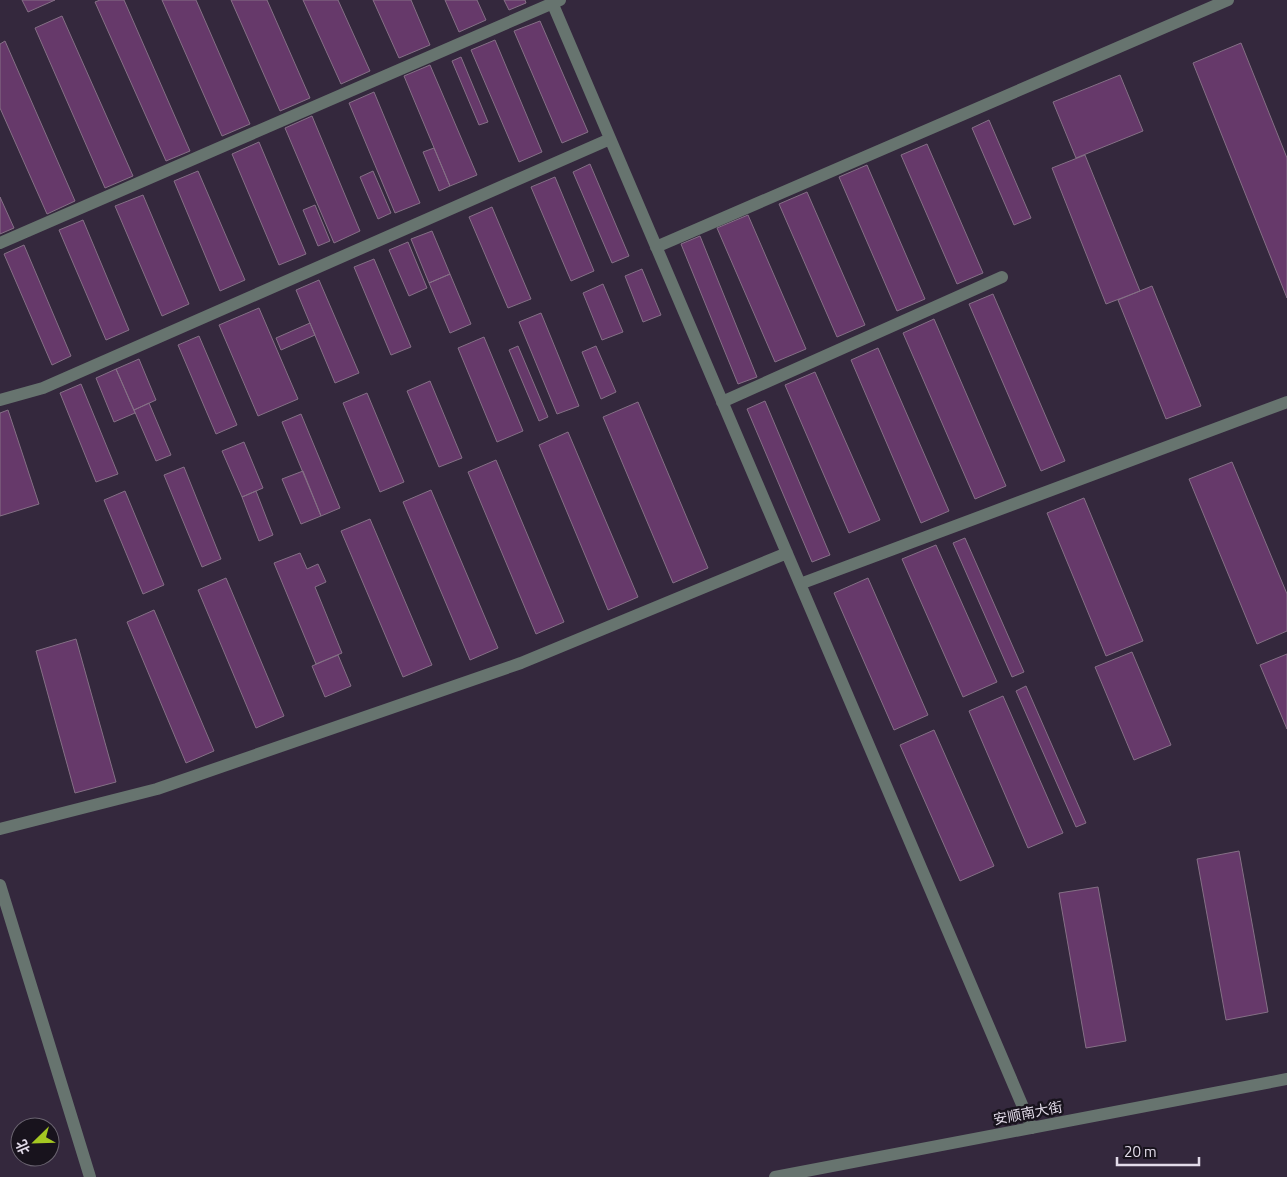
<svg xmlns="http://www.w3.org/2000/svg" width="1287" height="1177" font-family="'Titillium Web','Noto Sans SC',sans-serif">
<rect width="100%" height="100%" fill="#34283d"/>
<!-- building -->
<path fill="#66396a" stroke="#857086" d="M22,0H55L28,12Z
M100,0H124L190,151L166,161L95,2Z
M162,0H196L250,124L222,136Z
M231,0H267L310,98L280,111Z
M303,0H338L370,71L341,84Z
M373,0H411L430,45L399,58Z
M445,0H477L486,20L459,32Z
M504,0H525L526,3L509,10Z
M62,16L133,176L105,188L35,28Z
M540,21L588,132L562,143L514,31Z
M495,40L542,152L519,162L471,50Z
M5,41L75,201L47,214L0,108V44Z
M1241,43L1287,158V298L1193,63Z
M461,57L488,122L479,125L452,61Z
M430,65L477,175L450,186L404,76Z
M1120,75L1143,131L1076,158L1053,102Z
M374,92L420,203L395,213L349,103Z
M312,116L360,231L334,243L285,128Z
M989,120L1031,218L1014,225L972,128Z
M259,142L306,254L279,265L232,154Z
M927,144L983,273L957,284L901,155Z
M434,148L450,186L439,191L423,152Z
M1085,155L1140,291L1106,304L1052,168Z
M590,164L629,256L612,263L573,172Z
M867,165L925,299L897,311L839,177Z
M198,171L245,280L220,291L174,181Z
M373,171L391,213L378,219L360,177Z
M555,177L594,271L571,281L531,187Z
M807,192L865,325L837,337L779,204Z
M143,195L189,304L162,316L115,206Z
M0,197L14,228L0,234Z
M315,205L330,241L318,246L303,210Z
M492,207L531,299L508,308L469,217Z
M748,215L806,349L775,362L717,228Z
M83,220L129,330L106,340L59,230Z
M432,231L450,274L429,283L411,239Z
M700,236L757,377L738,384L681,244Z
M408,242L427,288L409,296L389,250Z
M24,245L71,356L52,365L4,254Z
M374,259L411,347L391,355L354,267Z
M642,269L661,315L643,322L625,276Z
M450,274L471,324L450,333L429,283Z
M319,280L359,373L335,383L296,290Z
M603,284L623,332L602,340L583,293Z
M1152,286L1201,406L1166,419L1118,300Z
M993,294L1065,461L1041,471L969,304Z
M259,308L298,399L258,416L219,325Z
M541,313L579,406L557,414L519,322Z
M934,319L1006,486L975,499L903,333Z
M310,323L315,335L281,350L276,338Z
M199,336L237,425L216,434L178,345Z
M484,337L523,431L497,442L458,348Z
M518,346L548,417L539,421L509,350Z
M596,346L616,392L601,399L582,352Z
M878,348L949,511L921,523L851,360Z
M139,359L156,400L134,410L116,369Z
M116,369L135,413L114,422L96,378Z
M815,372L880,520L849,533L785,385Z
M430,381L462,458L439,467L407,391Z
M81,384L118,474L96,482L60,393Z
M367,393L404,482L380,492L343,403Z
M765,401L830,555L812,562L747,409Z
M638,402L708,568L673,583L603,417Z
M149,403L171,455L156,461L134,410Z
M8,410L39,504L0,516V413Z
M301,414L340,508L321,516L282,422Z
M568,432L638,597L608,610L539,445Z
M244,442L263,488L242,497L222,451Z
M496,460L564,622L536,634L468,472Z
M1232,462L1287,594V631L1257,644L1189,479Z
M184,467L221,559L202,567L164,475Z
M303,471L321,516L301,524L282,479Z
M431,490L498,648L470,660L403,502Z
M125,491L164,585L143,594L104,500Z
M256,491L273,535L259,541L242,497Z
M1084,498L1143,641L1106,656L1047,513Z
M370,519L432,665L403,677L341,531Z
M965,538L1024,672L1012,677L953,543Z
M936,545L997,682L963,697L902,559Z
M300,553L307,569L318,564L326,582L315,587L342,653L316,664L274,563Z
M226,578L284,716L256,728L198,590Z
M868,578L928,715L894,730L834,593Z
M154,610L214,751L186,763L127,622Z
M76,639L116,782L75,793L36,651Z
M1132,652L1171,745L1134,760L1095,667Z
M1287,654V729L1260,665Z
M338,655L351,686L325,697L312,666Z
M1026,686L1086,823L1076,827L1016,691Z
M1003,696L1063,833L1028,848L969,711Z
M934,730L994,866L960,881L900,745Z
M1239,851L1268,1012L1226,1020L1197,859Z
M1098,887L1126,1041L1086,1048L1059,893Z"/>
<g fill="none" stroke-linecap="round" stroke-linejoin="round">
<!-- minor -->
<path stroke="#67746f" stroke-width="12" d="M551,0L1032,1128
M0,243L560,0
M656,247L1228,0
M0,400L43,388L610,139
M722,402L1002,277
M800,584L1287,402
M0,829L157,789L521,663L787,553
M0,885L90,1177
M775,1177L1287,1079"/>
</g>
<g text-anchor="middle" stroke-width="5" stroke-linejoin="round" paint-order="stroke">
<!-- street labels -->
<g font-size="14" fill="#e2dbe9" stroke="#18131d">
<text transform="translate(1028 1113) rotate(-11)" y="5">安顺南大街</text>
</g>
</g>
<!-- north arrow -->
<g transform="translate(35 1142) rotate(247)"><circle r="24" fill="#18131d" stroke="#69636f"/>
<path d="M0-4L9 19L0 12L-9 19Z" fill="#a5c822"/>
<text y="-8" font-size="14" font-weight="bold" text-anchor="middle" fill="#e2dbe9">北</text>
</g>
<!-- scale -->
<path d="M1117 1157v8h82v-8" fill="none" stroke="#e2dbe9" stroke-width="2.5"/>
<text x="1124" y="1157" font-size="15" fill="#e2dbe9" stroke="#18131d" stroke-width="4" paint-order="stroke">20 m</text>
</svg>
